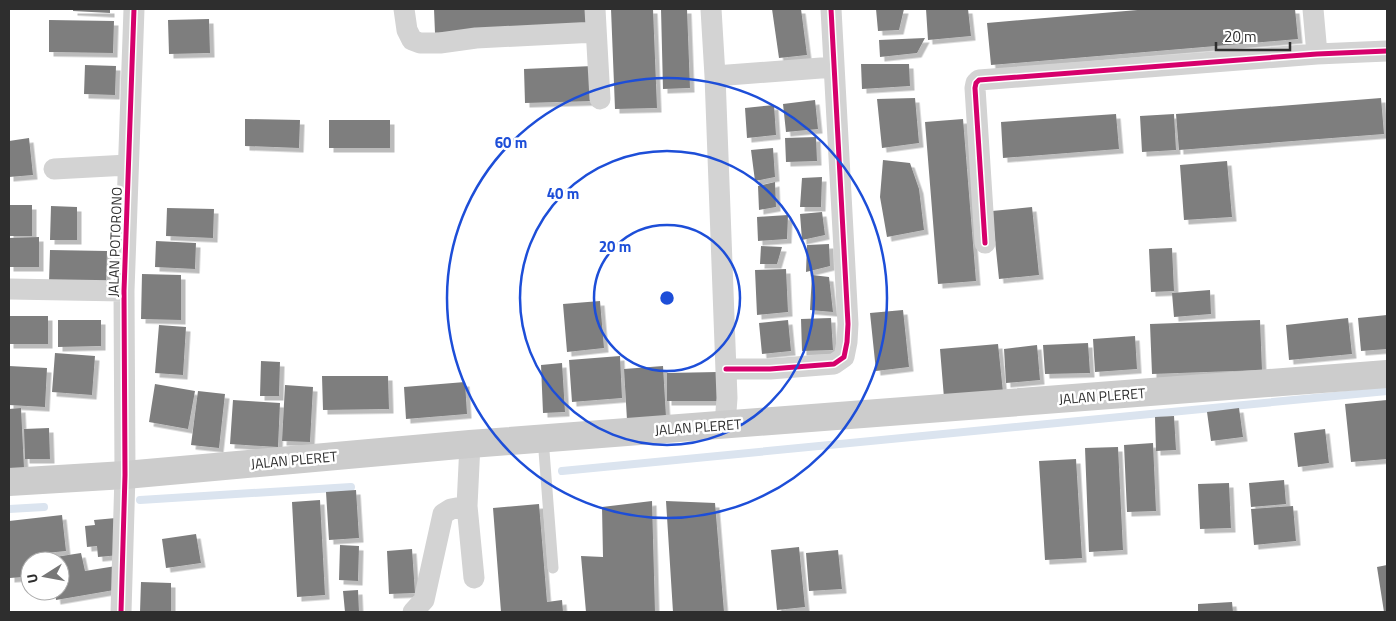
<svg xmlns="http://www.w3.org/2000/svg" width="1396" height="621" font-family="'Titillium Web',sans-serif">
<defs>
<filter id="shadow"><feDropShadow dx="4.5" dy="4.5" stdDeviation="0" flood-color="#0004"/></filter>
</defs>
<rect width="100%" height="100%" fill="#fff"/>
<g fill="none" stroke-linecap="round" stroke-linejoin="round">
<!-- stream -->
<path stroke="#dbe4ef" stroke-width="8" d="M562,471L1387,391
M140,500L351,487
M9,509L44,507"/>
</g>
<!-- building -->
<path fill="#7e7e7e" filter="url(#shadow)" d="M73,9H110V13L73,11Z
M434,9H586L587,24L435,33Z
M611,9H653L657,108L615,109Z
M661,9H687L690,88L663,89Z
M772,9H801L807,55L779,58Z
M876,9H904L899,30L878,31Z
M926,9H968L971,36L928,40Z
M1149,9H1295L1298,39L991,65L987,23Z
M209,19L210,53L169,54L168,20Z
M49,20L114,21L113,53L49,52Z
M925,38L917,53L880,57L879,40Z
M861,64H909L910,86L862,89Z
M85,65L116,66L115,95L84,94Z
M593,66L594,101L525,103L524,69Z
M915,98L919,143L882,148L877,99Z
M1381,98L1384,134L1179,150L1176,114Z
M815,100L818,129L786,132L783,104Z
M774,105L776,135L747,138L745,108Z
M1116,114L1119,149L1003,158L1001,122Z
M1174,114L1176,150L1142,152L1140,116Z
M245,119L300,120L299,148L245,146Z
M963,119L976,281L938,284L925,122Z
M329,120H390V148H329Z
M816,137L817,161L786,162L785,138Z
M29,138L33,175L9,177V141Z
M773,148L775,177L755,181L751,150Z
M883,160L910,163L919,189L924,230L887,237L880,197Z
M1227,161L1232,217L1184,220L1180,165Z
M822,177L821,207H800L802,178Z
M775,182L776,207L759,210L758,186Z
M9,205H32V236H9Z
M51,206L77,207V240H50Z
M1032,207L1039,275L999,279L992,211Z
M167,208L214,209L213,238L166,236Z
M822,212L825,235L802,240L800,214Z
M788,215L787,239L758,241L757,217Z
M39,237V267H9V238Z
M156,241L196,243L195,269L155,267Z
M829,244L830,266L806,272L807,245Z
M761,246L782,247L777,264H760Z
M1172,248L1174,291L1151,292L1149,249Z
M50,250L107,251L106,284L49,282Z
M786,269L788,312L757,315L755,270Z
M142,274L181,275V320L141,319Z
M812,275L829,277L833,312L810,310Z
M1210,290L1211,314L1174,317L1172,293Z
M600,301L604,348L567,352L563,304Z
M903,310L909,367L876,371L870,313Z
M1387,315V349L1361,351L1358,318Z
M9,316H48V344H9Z
M831,318L833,350L802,351L801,319Z
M1348,318L1352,354L1289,360L1286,325Z
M58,320H101V346L58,347Z
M788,320L791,351L762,354L759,323Z
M1260,320L1262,370L1152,374L1150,324Z
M159,325L186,327L183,375L155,373Z
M1135,336L1137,369L1095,372L1093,339Z
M1088,343L1090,373L1045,374L1043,345Z
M998,344L1003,392L944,398L940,349Z
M1037,345L1040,380L1006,383L1004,349Z
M55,353L95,356L92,395L52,392Z
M620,356L622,398L572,402L569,360Z
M261,361L280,362L279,396H260Z
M562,363L565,412L543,413L541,365Z
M9,366L47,368L45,407L9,405Z
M663,366L666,417L627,420L624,369Z
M718,372V401H667V373Z
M322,376H388L389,409L323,410Z
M465,382L467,414L406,419L404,387Z
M155,384L195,391L188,429L149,422Z
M285,385L313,387L310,442L282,441Z
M198,391L225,394L219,448L191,445Z
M233,400L280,403L278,447L230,444Z
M1387,400V459L1351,462L1345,404Z
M21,408L24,468L9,469V409Z
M1239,408L1243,437L1211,441L1207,412Z
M1174,416L1176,450L1156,451L1155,417Z
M49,428L50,459H25L24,429Z
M1325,429L1329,463L1298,467L1294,433Z
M1153,443L1156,511L1127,512L1124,445Z
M1118,447L1123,550L1089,552L1085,448Z
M1076,459L1082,558L1045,560L1039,461Z
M1284,480L1286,504L1251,507L1249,483Z
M1229,483L1231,528L1200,529L1198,484Z
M356,490L359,538L329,540L326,492Z
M320,500L325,595L297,597L292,502Z
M652,501L655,612H586L581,556L603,557L602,507Z
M666,501L715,503L724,612H673Z
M539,504L547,602L562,600L563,612H501L493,508Z
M1293,506L1296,541L1254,545L1251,509Z
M62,515L66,551L46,553L47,561H30V567L22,568L23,577L10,578L9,521Z
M116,518L120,555L98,557L97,546L87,547L85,526L95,525L94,520Z
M196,534L201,563L166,568L162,539Z
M340,545L359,546L358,581L339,580Z
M799,547L805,607L777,610L771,550Z
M412,549L415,593L389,594L387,551Z
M838,550L842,589L809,591L806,553Z
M81,553L85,571L116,566L120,589L56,600L55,591H60V561H50L49,558Z
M1387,565V612H1384L1377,567Z
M141,582L171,583V612H140Z
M358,590L359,612H345L343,591Z
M1232,602L1233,612H1198V604Z"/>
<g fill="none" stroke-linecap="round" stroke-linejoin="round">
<!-- service -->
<path stroke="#d3d3d3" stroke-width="11" d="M543,438L553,568"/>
<!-- minor -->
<path stroke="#d3d3d3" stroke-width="21" d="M404,9L407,30L412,40L420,43H440L476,38L596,32
M595,9L600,99
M711,9L715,76L727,398L725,425
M1313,9L1317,54
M715,76L834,67
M54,169L128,165
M985,243L975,88L976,83L979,80L1317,54L1387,51
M9,289L124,291
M726,369H770L834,364L844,357L847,342L848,324L831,9
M470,444L467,506L474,578
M121,612L125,475L124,291L134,9
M413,612L424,600L443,514L451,509L467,506"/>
<!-- secondary -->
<path stroke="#ccc" stroke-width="28" d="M9,482L125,475L470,444L1387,374"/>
<defs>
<path id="cycleway" d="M985,243L975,88L976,83L979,80L1317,54L1387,51
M726,369H770L834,364L844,357L847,342L848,324L831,9
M121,612L125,475L124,291L134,9"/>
</defs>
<!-- cycleway casing -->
<use href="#cycleway" stroke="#fff" stroke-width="8"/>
<!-- cycleway -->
<use href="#cycleway" stroke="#d6006c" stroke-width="5"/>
</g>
<!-- distance rings -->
<g fill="none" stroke="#1d4ed8" stroke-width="2.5">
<circle cx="667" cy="298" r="73"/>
<circle cx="667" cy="298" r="147"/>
<circle cx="667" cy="298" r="220"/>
</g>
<g text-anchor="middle" stroke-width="5" stroke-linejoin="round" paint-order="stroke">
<!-- street labels -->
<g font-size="14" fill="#2e2e2e" stroke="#fff">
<text transform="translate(115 242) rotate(-88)" y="5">JALAN POTORONO</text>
<text transform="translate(1102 396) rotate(-4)" y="5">JALAN PLERET</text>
<text transform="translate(698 427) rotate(-4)" y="5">JALAN PLERET</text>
<text transform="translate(294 460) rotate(-5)" y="5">JALAN PLERET</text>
</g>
</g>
<circle cx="667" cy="298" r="8" fill="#1d4ed8" stroke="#fff" stroke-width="2.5"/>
<g font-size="15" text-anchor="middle" font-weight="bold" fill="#1d4ed8" stroke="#fff" stroke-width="5" stroke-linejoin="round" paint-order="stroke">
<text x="511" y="148">60 m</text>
<text x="563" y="199">40 m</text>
<text x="615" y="252">20 m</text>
</g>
<!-- border -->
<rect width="1396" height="621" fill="none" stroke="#2e2e2e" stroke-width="20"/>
<!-- north arrow -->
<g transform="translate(45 576) rotate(259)"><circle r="24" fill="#ffffff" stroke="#ababab"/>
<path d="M0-4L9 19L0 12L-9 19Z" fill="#777777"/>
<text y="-8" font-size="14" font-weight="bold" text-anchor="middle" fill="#2e2e2e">U</text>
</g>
<!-- scale -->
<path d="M1216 42v8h74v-8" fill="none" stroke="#2e2e2e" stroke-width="2.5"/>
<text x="1224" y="42" font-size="15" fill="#2e2e2e" stroke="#ffffff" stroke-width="4" paint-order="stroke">20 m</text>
</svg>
